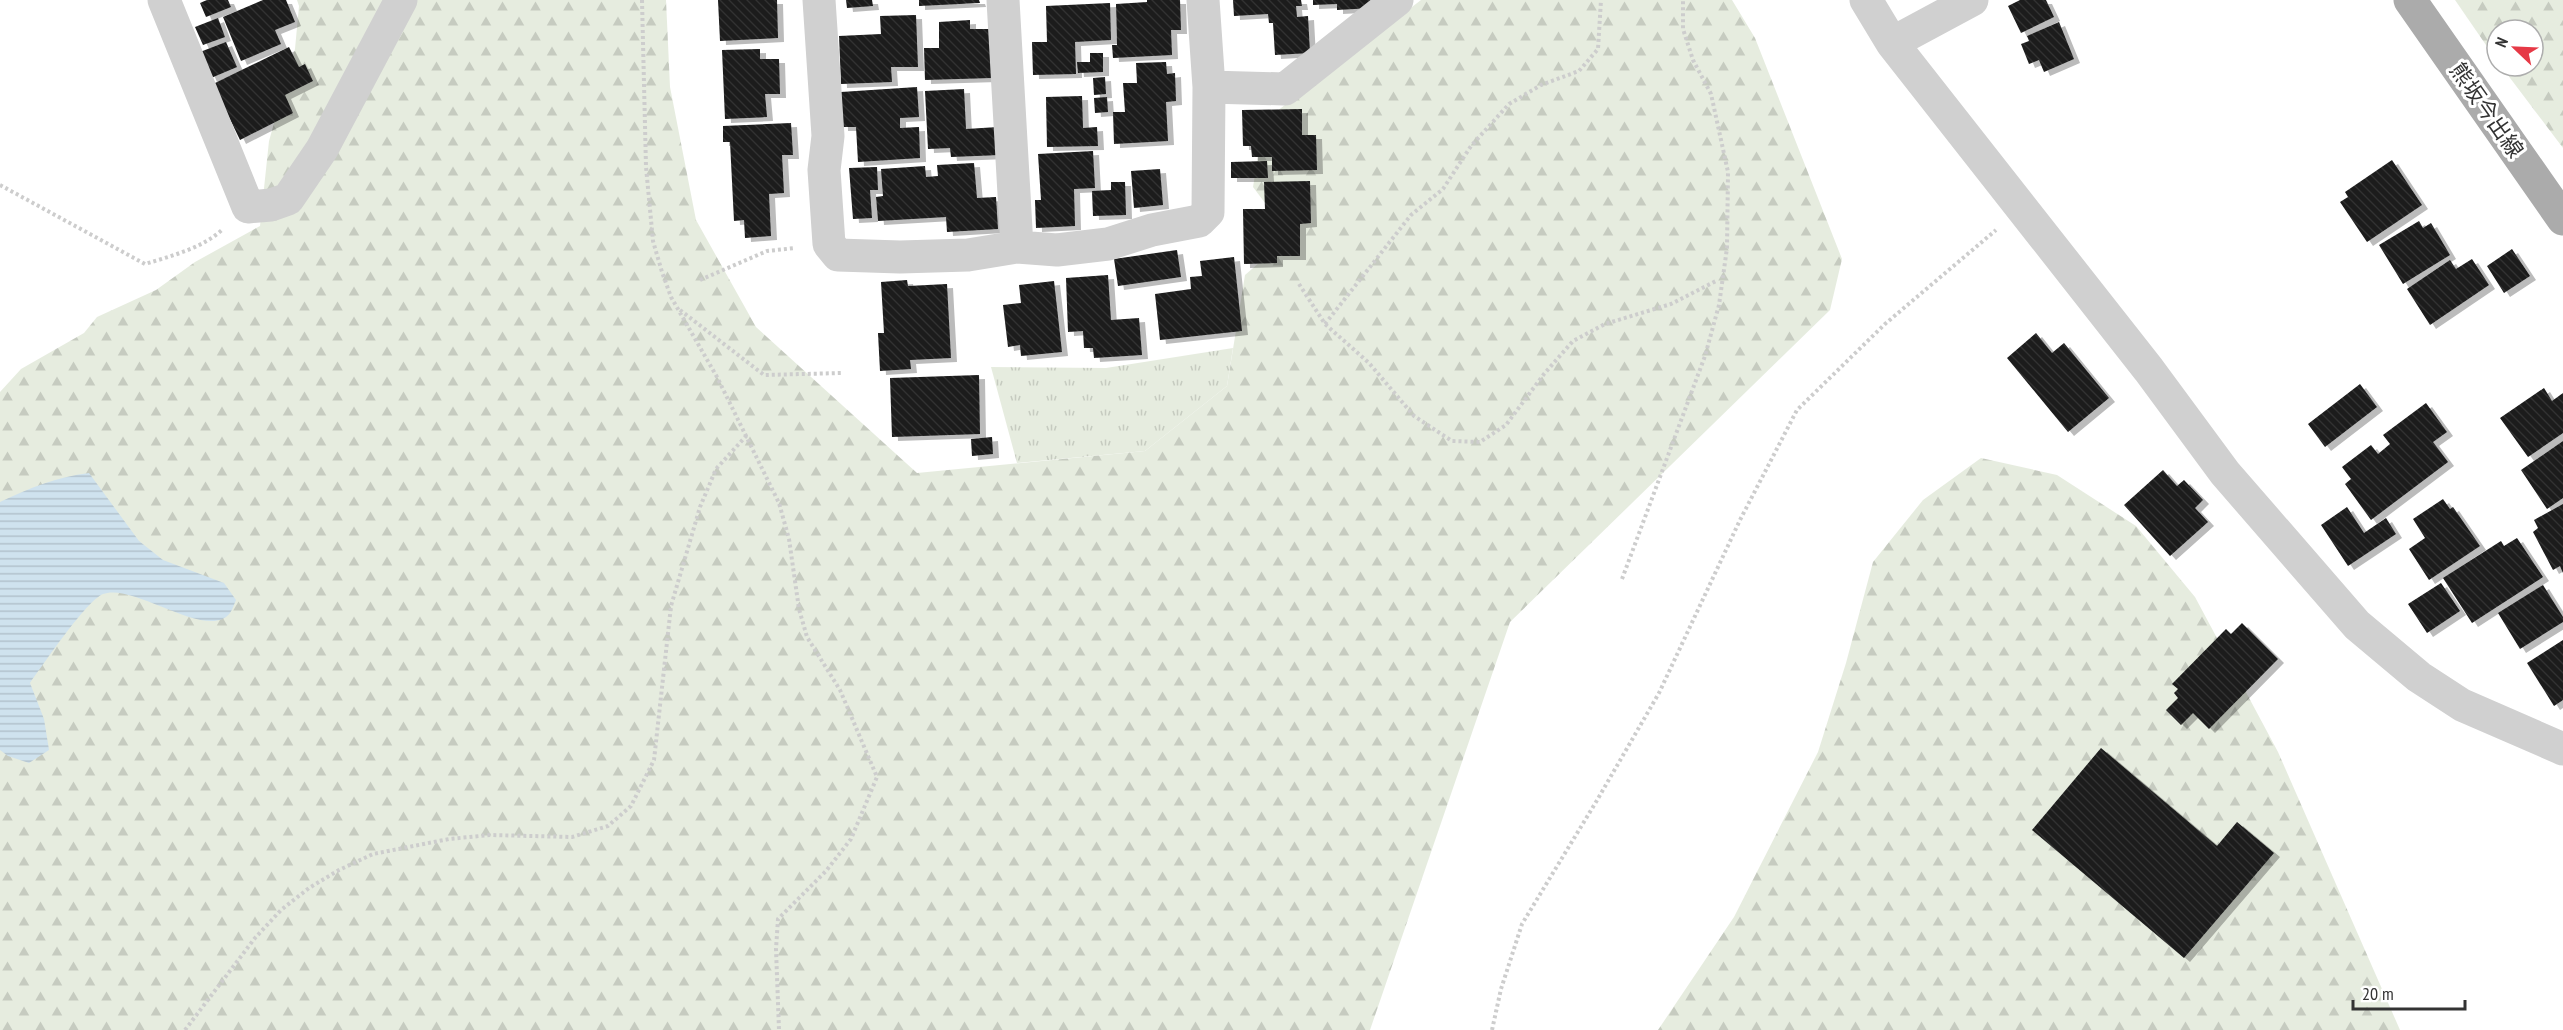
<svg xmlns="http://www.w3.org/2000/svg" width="2563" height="1030" font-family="'PT Sans Narrow','Noto Sans JP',sans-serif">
<defs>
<pattern id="grass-tufts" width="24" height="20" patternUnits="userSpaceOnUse" patternTransform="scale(1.5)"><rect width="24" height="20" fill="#e6ecdf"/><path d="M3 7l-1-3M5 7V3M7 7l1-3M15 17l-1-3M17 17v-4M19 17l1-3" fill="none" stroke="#c6cbc0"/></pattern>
<pattern id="forest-firs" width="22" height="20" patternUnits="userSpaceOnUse" patternTransform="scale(1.5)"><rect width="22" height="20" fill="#e6ecdf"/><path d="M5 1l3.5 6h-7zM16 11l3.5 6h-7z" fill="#c6cbc0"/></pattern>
<pattern id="water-rules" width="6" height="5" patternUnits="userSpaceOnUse" patternTransform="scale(1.5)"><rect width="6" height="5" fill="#cfe2ee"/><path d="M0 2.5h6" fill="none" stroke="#b2c2cd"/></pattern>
<pattern id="building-back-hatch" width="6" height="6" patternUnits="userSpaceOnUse" patternTransform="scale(1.5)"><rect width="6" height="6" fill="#1a1a1a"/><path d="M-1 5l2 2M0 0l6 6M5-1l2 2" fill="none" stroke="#333"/></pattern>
<filter id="shadow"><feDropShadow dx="6" dy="4" stdDeviation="0" flood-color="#0004"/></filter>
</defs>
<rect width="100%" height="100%" fill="#fff"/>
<!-- grass -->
<path fill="url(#grass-tufts)" d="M1233,348L1227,386L1145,451L1017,463L991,367L1106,368Z"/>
<!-- forest -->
<path fill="url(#forest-firs)" d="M297,0H666L670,87L696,220L756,327L917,473L1145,451L1227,386L1245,275L1290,236L1253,187L1264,121L1421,0H1732L1755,38L1842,259L1830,310L1510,622L1370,1030H0V392L21,369L84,333L97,317L156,290L195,262L260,226L269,141L295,49L299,6Z
M2455,0H2563V148L2501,66H2533V30H2497V61Z
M1981,458L2057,475L2136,526L2195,597L2278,752L2400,1030H1658L1734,917L1818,752L1846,663L1873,562L1923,500Z"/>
<!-- water -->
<path fill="url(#water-rules)" d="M89,473L139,541L163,560L224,583L236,600C234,604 233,609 230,613C208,642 134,582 103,594C86,601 43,665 30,683L44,719L49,750L29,763L8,756L0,750V502C29,488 57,477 89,473Z"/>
<!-- building -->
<path fill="url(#building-back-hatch)" filter="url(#shadow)" d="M207,0H228L231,7L206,17L200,3Z
M263,0H286L295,22L275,30L281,44L241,61L223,17Z
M718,0H777L778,38L720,41Z
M846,0H872L873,6L847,8Z
M919,0H979L980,3L919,6Z
M1147,0H1180L1181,30H1171L1172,55L1113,58L1112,45H1117L1116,4L1147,2Z
M1233,0H1301L1302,6H1296L1297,17L1308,16L1310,53L1275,55L1273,23H1269L1268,14L1234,16Z
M1313,0H1371L1372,8L1337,10V4L1313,5Z
M2020,0H2046L2054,17L2021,33L2008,6Z
M1110,3L1111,40L1075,42L1076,74L1033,75L1032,42H1047L1046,6Z
M916,15L918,67H891L892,82L841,84L839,36L881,34L880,16Z
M218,18L225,37L203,45L195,27Z
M970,20V29H990L992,78L925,80L924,48H939V22Z
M2059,22L2074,59L2044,72L2039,60L2029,64L2021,44L2029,41L2027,36Z
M226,42L237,67L211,78L200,52Z
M289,47L299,67L305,64L313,81L285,95L293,113L240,140L213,84Z
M760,49V59H779L780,94H765L767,117L725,119L722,50Z
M1090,53H1103V72L1078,73L1077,62H1090Z
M1166,62L1167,74L1175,73L1176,101L1166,102L1168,141L1114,144L1113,112H1125L1123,83H1137L1136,63Z
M1105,77L1106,94L1094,95L1093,78Z
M917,87L919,117L900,118V128L919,127L920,158L858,162L856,127H842L841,92Z
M964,89L966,129L998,127L1000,155L951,157L950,148L928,149L925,91Z
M1082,96L1083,128L1097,127L1098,146L1047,147L1046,97Z
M1107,97L1108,112L1095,113L1094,98Z
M1302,109V135H1316L1317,170L1272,171V157H1252L1251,146H1243L1242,110Z
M791,123L793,155H782L784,193L769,194L771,236L745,238L744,220L734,221L730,142H723V126Z
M1093,151L1095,188L1074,189L1075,226L1036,228L1035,200H1041L1038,154Z
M2392,160L2422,205L2367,242L2340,202L2348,197L2345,192Z
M1267,161L1268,178H1231V162Z
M974,163L977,198L996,197L998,229L947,232L946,217L878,221L876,197L883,196L881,169L925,166L926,177L938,176L937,165Z
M877,167L878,190H870L872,218L853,219L849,168Z
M1160,169L1163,205L1134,208L1131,171Z
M1310,181L1311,223L1300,224V256H1277V263L1244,264L1243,209H1265L1264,182Z
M1111,182H1125L1126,215L1093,216L1092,191L1111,190Z
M2419,221L2423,228L2431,223L2450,255L2403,284L2379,245Z
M2512,249L2530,276L2504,293L2487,266Z
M1177,250L1181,277L1118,286L1114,259Z
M1234,257L1242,331L1160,340L1155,294L1191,289L1190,277L1202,276L1200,261Z
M2472,259L2489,285L2430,325L2407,289L2450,260L2456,269Z
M1108,275L1111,320L1139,318L1142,355L1094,358L1093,348H1084L1083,331L1068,332L1066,278Z
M907,280L908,286L947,284L951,358L910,360L911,369L880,371L878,333H884L881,282Z
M1054,281L1062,352L1021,356L1020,345L1008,347L1003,305L1021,303L1019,285Z
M2036,333L2052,353L2064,343L2109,398L2068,432L2007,358Z
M979,375L980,434L892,437L890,378Z
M2360,384L2377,407L2325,447L2308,424Z
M2544,388L2552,401L2563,393V433L2528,457L2500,418Z
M2426,403L2447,432L2433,442L2448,462L2371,520L2345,484L2351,479L2342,467L2371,445L2378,454L2390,444L2383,435Z
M992,437L993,454L972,456L971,439Z
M2563,441V498L2547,509L2521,470Z
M2163,470L2177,486L2184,480L2203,500L2195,508L2208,522L2170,556L2124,505Z
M2443,499L2450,509L2453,507L2480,546L2429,580L2409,549L2425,538L2413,519Z
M2563,504V573L2560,566L2553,570L2533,532L2538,528L2534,520Z
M2347,507L2364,533L2386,518L2396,534L2348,566L2321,525Z
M2517,538L2543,577L2472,623L2443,578L2501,541L2504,546Z
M2441,583L2460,611L2427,633L2408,604Z
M2543,585L2563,617V622L2520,649L2498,613Z
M2242,623L2278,659L2209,729L2193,713L2181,725L2166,710L2178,698L2174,693L2178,689L2172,684L2226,629L2231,634Z
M2563,640V700L2554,706L2527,663Z
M2101,748L2217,846L2237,822L2274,853L2184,958L2032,830Z"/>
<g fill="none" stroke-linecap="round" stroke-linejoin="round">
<!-- path -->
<path stroke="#cdcdcd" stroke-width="4" stroke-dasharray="3 3" stroke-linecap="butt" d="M642,0L646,167L653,241L662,272L671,297L717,377L779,503L789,539L799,609L807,637L840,690L877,777L851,839L826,871L778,919L776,949L779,1030
M0,185L145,264C171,256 203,248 223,229
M700,280L767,251L795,248
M1299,284L1325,324L1369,363L1414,416L1452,441L1480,442L1506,425L1544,374L1573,341L1605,324L1671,304L1716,281
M680,310L764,375L842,373
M1325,324L1411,215L1443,189L1471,146L1509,104L1541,85L1579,71L1598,49L1601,0
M1622,579L1705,356L1719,305L1727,248L1728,172L1711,94L1693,60L1683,29V0
M185,1030L255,938L281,910L309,888L339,870L373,854L449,839L490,835L572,837L608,826L631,806L654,760L671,606L700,507L716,469L747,435
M1492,1030L1501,989L1522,924L1596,802L1659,693L1740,520L1797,410L1885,324L1996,230"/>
<!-- minor -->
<path stroke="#d0d0d0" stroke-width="33" d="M164,0L248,207L271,205L288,199L322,149L401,0
M819,0L828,136L824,170L829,244L838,255L900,257L968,255L1017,247L1057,250L1108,244L1152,230L1199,221L1208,212L1209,87L1203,0
M1003,0L1017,247
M1866,0L1892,43L2149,370L2225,473L2357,625L2419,677L2462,705L2563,749
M1892,43L1972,0
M1209,87L1285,89L1397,0"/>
<!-- major -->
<path stroke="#ababab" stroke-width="33" d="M2410,0L2563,219"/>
</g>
<g text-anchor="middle" stroke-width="6" stroke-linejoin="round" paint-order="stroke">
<!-- street labels -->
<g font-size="22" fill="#333" stroke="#fff">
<text transform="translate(2487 110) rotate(55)" y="8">熊坂今出線</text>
</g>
</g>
<!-- north arrow -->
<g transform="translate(2515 48) rotate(293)"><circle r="28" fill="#ffffff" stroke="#adadad" stroke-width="1.5"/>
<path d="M0-4.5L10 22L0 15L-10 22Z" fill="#e63946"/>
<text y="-9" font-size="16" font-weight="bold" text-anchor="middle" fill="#333333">N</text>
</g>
<!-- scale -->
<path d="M2353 1000v9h112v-9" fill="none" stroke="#333333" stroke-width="3"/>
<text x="2362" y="1000" font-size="18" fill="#333333" stroke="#ffffff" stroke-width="4.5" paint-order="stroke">20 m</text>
</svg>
